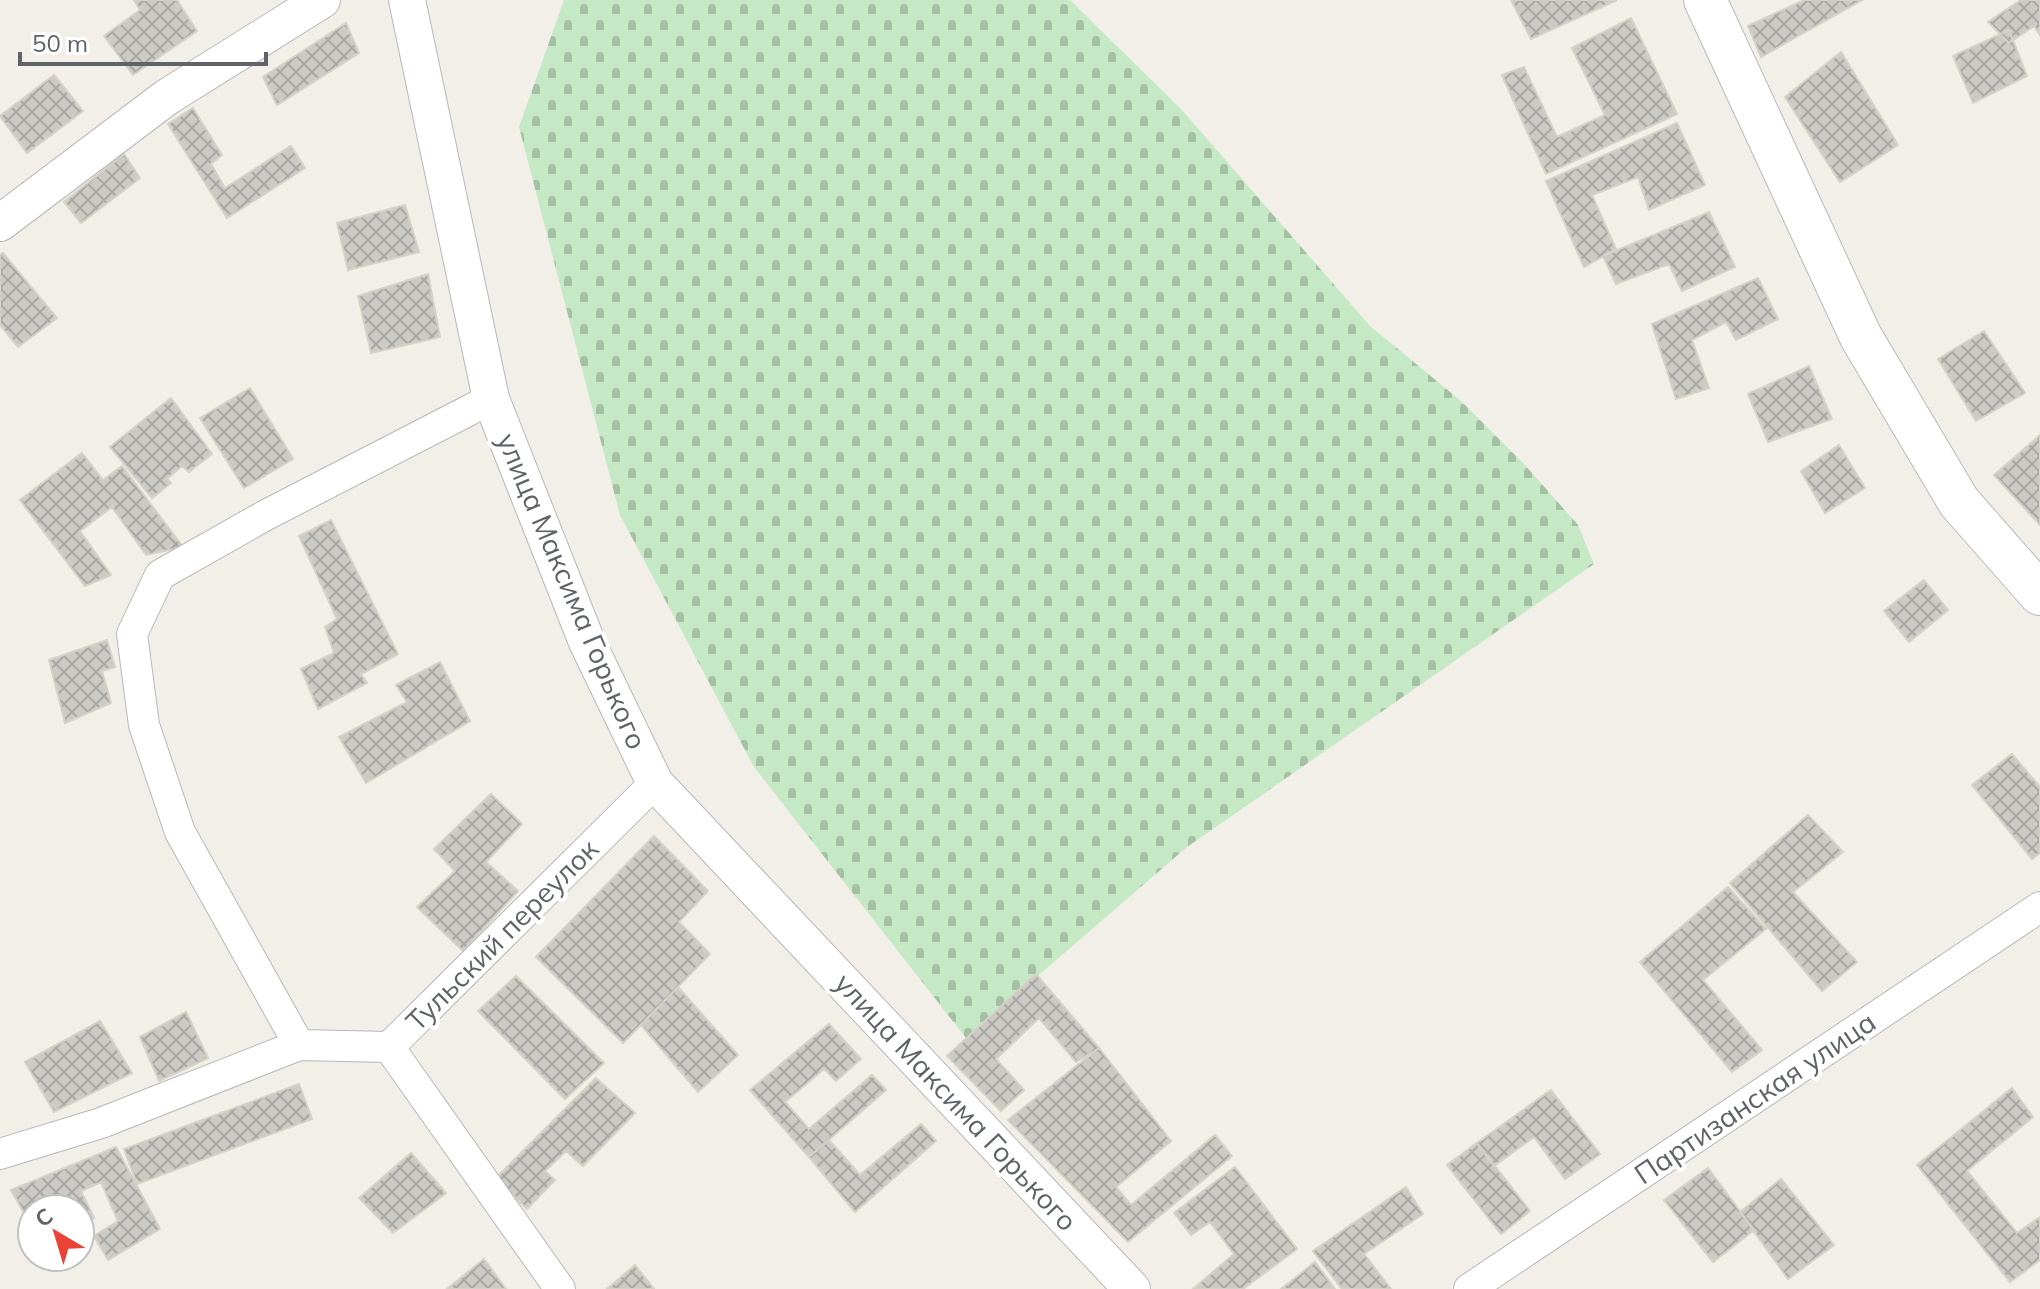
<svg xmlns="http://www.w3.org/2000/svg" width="2040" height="1289" font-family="Mulish,sans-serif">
<defs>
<pattern id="cemetery-stones" width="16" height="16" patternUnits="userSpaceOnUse" patternTransform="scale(2)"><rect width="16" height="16" fill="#c5e8c5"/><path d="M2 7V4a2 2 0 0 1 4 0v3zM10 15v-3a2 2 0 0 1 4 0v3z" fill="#a3c0a4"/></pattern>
<pattern id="building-cross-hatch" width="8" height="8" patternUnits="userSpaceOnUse" patternTransform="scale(2)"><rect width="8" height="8" fill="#cccac5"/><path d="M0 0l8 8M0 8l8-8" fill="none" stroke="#a9a8a4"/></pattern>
</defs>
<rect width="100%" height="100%" fill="#f1efe8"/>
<!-- cemetery -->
<path fill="url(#cemetery-stones)" d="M564,0H1070L1181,109L1370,326L1461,401L1524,464L1578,525L1594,564L1187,847L966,1038L754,767L620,515L519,127Z"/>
<!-- building -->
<path fill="url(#building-cross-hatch)" stroke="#d6d1c6" stroke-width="2" d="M134,0H177L197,31L133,75L104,36L140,10Z
M1511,0H1617L1531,39Z
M1804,0H1862L1761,57L1748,26Z
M2021,0H2040V35L2034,26L2009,43L1988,22Z
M1631,18L1677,114L1546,174L1502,75L1524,67L1557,137L1605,115L1572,48Z
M346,23L359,53L277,105L263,77Z
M2009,30L2027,76L1973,103L1953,56Z
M1841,52L1898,145L1840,182L1785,97Z
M54,75L83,111L27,153L0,116Z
M193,108L222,155L211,164L225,188L291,146L305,168L227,218L168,124Z
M1677,123L1705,185L1649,210L1638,177L1592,195L1616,249L1584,267L1546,181Z
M124,154L140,178L81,223L64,202Z
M405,205L419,252L348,270L337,223Z
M1709,212L1735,267L1682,291L1669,264L1616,284L1603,256Z
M3,253L57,318L18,347L0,325V255Z
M428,274L440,337L371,353L358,296Z
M1758,278L1778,319L1736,340L1726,322L1692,340L1709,388L1676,399L1652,324Z
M1984,331L2025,393L1976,421L1938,359Z
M1809,366L1832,419L1768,442L1748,394Z
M250,388L293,459L244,488L200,418Z
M171,398L212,454L189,472L182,466L167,479L171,483L152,498L110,447Z
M2040,435V525L1994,475Z
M1839,445L1865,488L1825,513L1801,471Z
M82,453L103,480L122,466L183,547L146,555L112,507L80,531L111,575L85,586L20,500Z
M331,520L398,654L361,674L367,683L318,709L301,669L334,653L325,627L337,619L299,536Z
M1924,580L1948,610L1909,642L1884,611Z
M107,640L115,667L102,671L111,703L65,723L49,660Z
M440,662L470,721L366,783L339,737L407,702L396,685Z
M2012,754L2040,787V853L2032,859L1972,785Z
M491,794L522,824L486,862L518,891L463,951L417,907L455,871L434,849Z
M1808,815L1843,852L1793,892L1857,962L1822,991L1730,883Z
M654,836L708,891L679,922L710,954L623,1043L536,957Z
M1728,887L1766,929L1703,980L1762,1050L1732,1072L1640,962Z
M1036,974L1099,1048L1076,1062L1039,1018L996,1059L1024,1090L1001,1111L947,1056Z
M516,976L604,1063L565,1099L478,1011Z
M678,987L738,1055L698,1092L641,1025Z
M186,1012L208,1058L159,1081L140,1037Z
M100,1021L132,1073L54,1112L25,1062Z
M829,1024L861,1059L836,1081L824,1069L785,1102L809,1129L872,1075L886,1090L809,1157L750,1090Z
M1099,1048L1171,1141L1116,1187L1131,1205L1215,1135L1232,1156L1128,1242L1008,1120Z
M596,1078L635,1113L583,1166L566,1151L545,1171L555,1180L527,1209L496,1178Z
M299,1084L312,1119L137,1184L124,1149Z
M2012,1088L2033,1117L1967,1171L2017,1233L2040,1217V1260L2010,1282L1917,1165Z
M1551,1090L1600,1154L1565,1179L1534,1137L1494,1166L1477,1143Z
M921,1124L936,1141L855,1212L809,1157L829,1140L860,1175Z
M1477,1143L1530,1211L1501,1234L1447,1165Z
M116,1147L160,1229L108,1260L94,1236L118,1221L101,1182L81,1191L94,1218L80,1223V1209H32V1227L11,1190Z
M411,1153L446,1193L393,1233L359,1198Z
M1235,1167L1297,1249L1243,1289H1193L1234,1254L1210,1222L1191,1235L1174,1213Z
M1708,1168L1754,1230L1713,1262L1664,1200Z
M1781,1179L1834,1245L1788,1279L1740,1212Z
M1406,1187L1423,1214L1364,1254L1391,1289H1342L1313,1251Z
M484,1259L506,1289H447Z
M1315,1262L1335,1289H1281Z
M635,1265L654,1289H607Z"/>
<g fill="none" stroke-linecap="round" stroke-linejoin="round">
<defs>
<path id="minor" d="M299,1045L180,832L144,725L132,634L160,575L266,515L491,399
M0,1154L101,1123L299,1045L389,1047
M560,1289L389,1047L655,783
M1469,1289L2040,907"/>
<path id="tertiary" d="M407,0L491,399L587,642L655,783L1132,1289
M0,223L167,97L322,0"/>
<path id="secondary" d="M1705,0L1861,337L1959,502L2040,594"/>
</defs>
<!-- minor casing -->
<use href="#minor" stroke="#b5b8bc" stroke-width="32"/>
<!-- tertiary casing -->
<use href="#tertiary" stroke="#b5b8bc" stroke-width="38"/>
<!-- secondary casing -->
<use href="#secondary" stroke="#b6babf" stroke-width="44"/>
<!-- minor -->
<use href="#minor" stroke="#fff" stroke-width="30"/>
<!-- tertiary -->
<use href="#tertiary" stroke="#fff" stroke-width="36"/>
<!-- secondary -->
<use href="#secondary" stroke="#fff" stroke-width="42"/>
</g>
<g text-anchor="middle" stroke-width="8" stroke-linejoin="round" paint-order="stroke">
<!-- street labels -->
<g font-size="28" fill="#5f6368" stroke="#fff">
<text transform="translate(572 591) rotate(67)" y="10">улица Максима Горького</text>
<text transform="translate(502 935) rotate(-45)" y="10">Тульский переулок</text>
<text transform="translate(1755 1098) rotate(-34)" y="10">Партизанская улица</text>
<text transform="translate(956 1102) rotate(47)" y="10">улица Максима Горького</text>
</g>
</g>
<!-- north arrow -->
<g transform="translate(56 1233) rotate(322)"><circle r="38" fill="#ffffff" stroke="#bfc1c3" stroke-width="2"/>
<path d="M0-6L14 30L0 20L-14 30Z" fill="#ea4335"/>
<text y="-12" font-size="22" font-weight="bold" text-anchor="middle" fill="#5f6368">С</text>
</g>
<!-- scale -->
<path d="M20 52v12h246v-12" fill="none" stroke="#5f6368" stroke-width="4"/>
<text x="32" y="52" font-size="24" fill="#5f6368" stroke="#ffffff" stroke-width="6" paint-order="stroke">50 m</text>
</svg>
